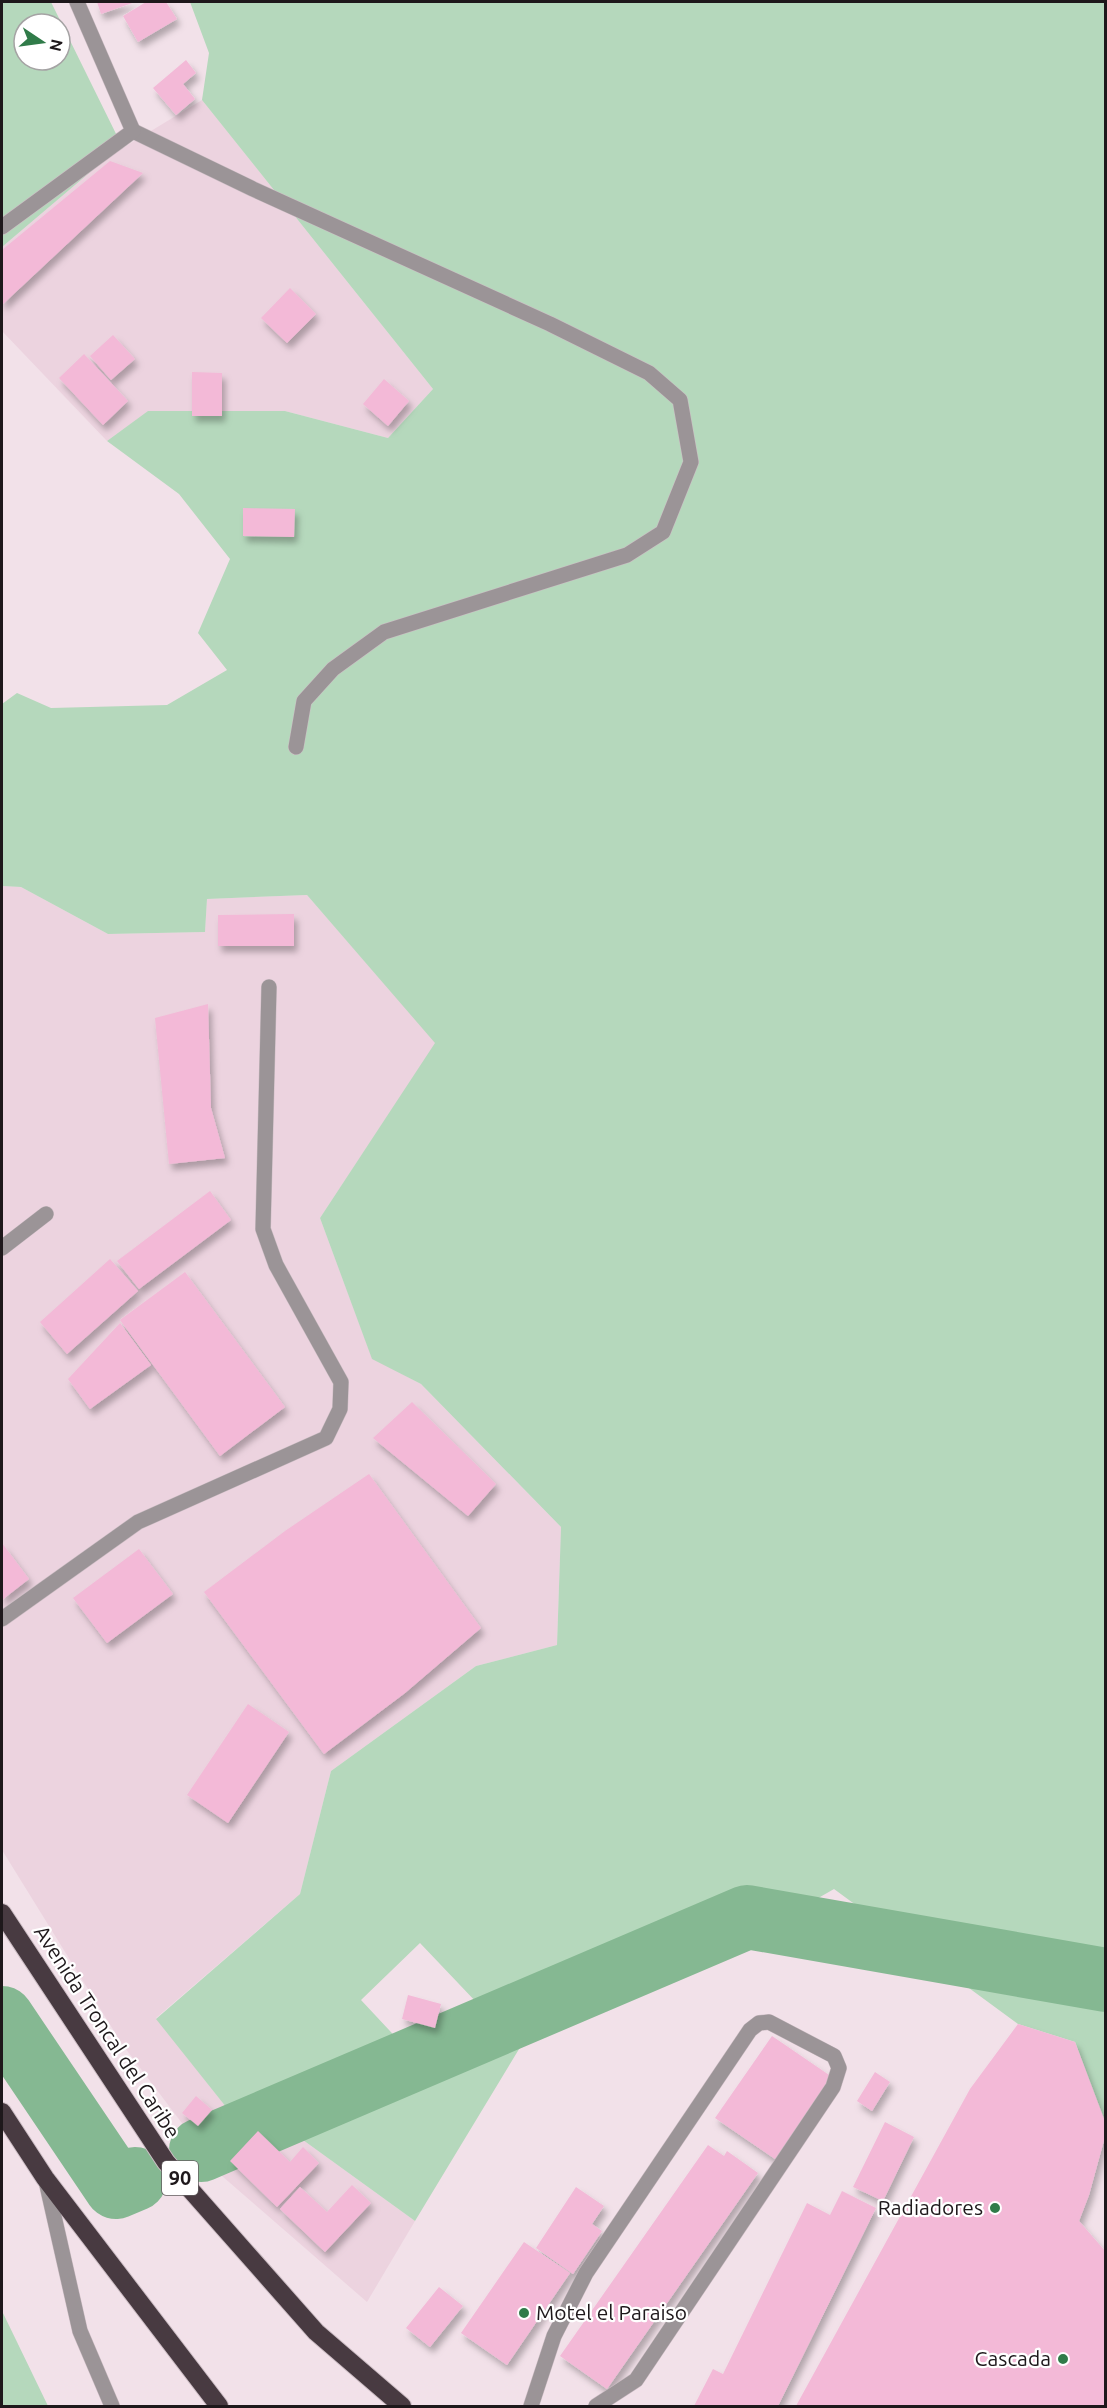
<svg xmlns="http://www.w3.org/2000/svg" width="1107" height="2408" font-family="Ubuntu,sans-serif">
<defs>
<filter id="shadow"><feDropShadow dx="3.5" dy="6" stdDeviation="3" flood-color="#0004"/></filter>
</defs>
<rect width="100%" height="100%" fill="#f2e1e9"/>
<!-- built -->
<path fill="#ecd3df" d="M202,100L433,389L388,438L285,411H149L107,441L2,331V247L108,157Z
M2,886L21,887L108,934L205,932L207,899L307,895L436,1043L320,1218L372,1358L421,1384L561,1527L557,1645L476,1666L331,1771L300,1894L156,2018L234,2117L303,2140L415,2221L367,2302L222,2176L122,2044L2,1850Z"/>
<!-- green -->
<path fill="#b5d8bc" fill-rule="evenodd" d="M2,2H51L123,148L108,157L2,247ZM24,24H60V60H24Z
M190,2H1105V2124L1075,2042L1018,2024L834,1889L680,1977L588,1983L530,2031L415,2221L303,2140L234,2117L156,2019L300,1894L331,1771L476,1666L557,1645L561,1527L421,1384L372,1359L320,1218L435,1043L307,895L207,899L205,932L108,934L21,887L2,886V704L17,693L51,708L167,705L227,670L198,633L230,559L179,494L107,441L148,411H285L388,438L433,389L202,100L209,53ZM420,1943L478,2004L418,2061L361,2000Z
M2,2311L48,2406H2Z"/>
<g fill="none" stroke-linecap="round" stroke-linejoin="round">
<!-- river -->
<path stroke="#85b892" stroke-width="64" d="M2,2018L116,2187L135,2179
M201,2150L747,1917L1106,1980"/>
</g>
<!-- building -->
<path fill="#f3b9d7" filter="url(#shadow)" d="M97,2H135L101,14Z
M146,2H166L177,19L138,42L123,16Z
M186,60L196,73L183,84L195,99L176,115L153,88Z
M110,161L143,173L2,305V250Z
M290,288L316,314L287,343L261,318Z
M113,335L135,359L111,380L90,356Z
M84,354L128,401L103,425L59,378Z
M192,372L222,373V416H192Z
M384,379L409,401L388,426L363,404Z
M243,508L295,509L294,537L243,536Z
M294,914V946H218V915Z
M208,1004L211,1108L225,1158L169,1164L155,1018Z
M210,1191L231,1220L139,1289L117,1261Z
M110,1259L138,1291L67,1354L40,1322Z
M185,1272L285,1407L220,1456L120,1320Z
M120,1323L151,1365L90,1409L68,1379Z
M412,1402L496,1484L468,1516L373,1438Z
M369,1474L481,1628L405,1693L324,1754L204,1592L285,1531Z
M2,1543L29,1579L2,1600Z
M139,1549L173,1594L107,1643L73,1598Z
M248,1704L289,1732L228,1823L187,1795Z
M408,1995L441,2004L435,2028L402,2019Z
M1018,2024L1075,2042L1106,2124V2133L1089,2195L1079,2221L1106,2252V2406H796L970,2089Z
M772,2036L832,2077L775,2159L715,2118Z
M875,2072L890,2082L872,2111L857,2101Z
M196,2096L212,2110L198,2126L182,2113Z
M885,2122L914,2137L883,2201L853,2187Z
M258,2131L290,2162L303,2147L319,2163L277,2207L230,2161Z
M708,2145L724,2156L727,2151L758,2173L607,2389L560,2356Z
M352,2185L371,2203L325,2252L280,2209L300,2187L327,2212Z
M576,2187L604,2206L592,2224L602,2231L573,2274L536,2248Z
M842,2191L876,2208L778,2406H694L713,2369L723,2374L807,2203L830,2215Z
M524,2242L570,2273L507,2365L461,2333Z
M439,2287L463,2306L430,2347L406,2328Z"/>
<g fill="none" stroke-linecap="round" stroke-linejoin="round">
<defs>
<path id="lane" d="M133,131L253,189L550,324L649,373L680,400L691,462L663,532L627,555L384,632L333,669L304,701L296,747
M2,1248L46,1214
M2,1619L138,1522L326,1438L340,1409L341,1382L276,1265L263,1229L269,987
M531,2406L554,2336L586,2273L750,2030L759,2023L769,2022L834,2056L839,2068L833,2087L636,2380L596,2406"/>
<path id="street" d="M2,227L133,131L77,2
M46,2181L80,2331L112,2406"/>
<path id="highway" d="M2,1913L166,2162L316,2332L402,2406
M2,2112L45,2178L219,2406"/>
</defs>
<!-- lane casing -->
<use href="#lane" stroke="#ccbdc4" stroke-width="16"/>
<!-- street casing -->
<use href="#street" stroke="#ccbdc4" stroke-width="16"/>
<!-- highway casing -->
<use href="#highway" stroke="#ccbdc4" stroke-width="20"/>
<!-- lane -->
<use href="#lane" stroke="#9b9497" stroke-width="15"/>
<!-- street -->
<use href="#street" stroke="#9b9497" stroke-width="15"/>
<!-- highway -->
<use href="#highway" stroke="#483a41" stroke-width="18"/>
</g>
<!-- markers -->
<g fill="#307b49" stroke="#fff" stroke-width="2">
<circle cx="995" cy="2208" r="6"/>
<circle cx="524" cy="2313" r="6"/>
<circle cx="1063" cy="2359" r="6"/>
</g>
<g text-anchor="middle" stroke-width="4.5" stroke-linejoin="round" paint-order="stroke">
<!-- shield labels -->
<rect fill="#fff" stroke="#625d5f" stroke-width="1.5" x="162" y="2161" width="36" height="34" rx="4.5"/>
<g font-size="20" font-weight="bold" fill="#1e181b">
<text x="180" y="2185">90</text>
</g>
<!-- street labels -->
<g font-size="21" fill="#1e181b" stroke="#fff">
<text transform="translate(107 2032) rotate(57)" y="7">Avenida Troncal del Caribe</text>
</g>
<!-- poi labels -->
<g font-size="21" fill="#1e181b" stroke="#fff" text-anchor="end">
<text x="983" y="2215">Radiadores</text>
<text x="536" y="2320" text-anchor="start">Motel el Paraiso</text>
<text x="1051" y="2366">Cascada</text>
</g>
</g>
<!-- border -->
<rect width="1107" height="2408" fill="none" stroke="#1e181b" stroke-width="6"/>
<!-- north arrow -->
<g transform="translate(42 42) rotate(103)"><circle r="28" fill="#ffffff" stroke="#a5a3a4" stroke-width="1.5"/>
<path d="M0-4.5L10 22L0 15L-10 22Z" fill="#307b49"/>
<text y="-9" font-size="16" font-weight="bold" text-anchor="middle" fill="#1e181b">N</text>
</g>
</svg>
